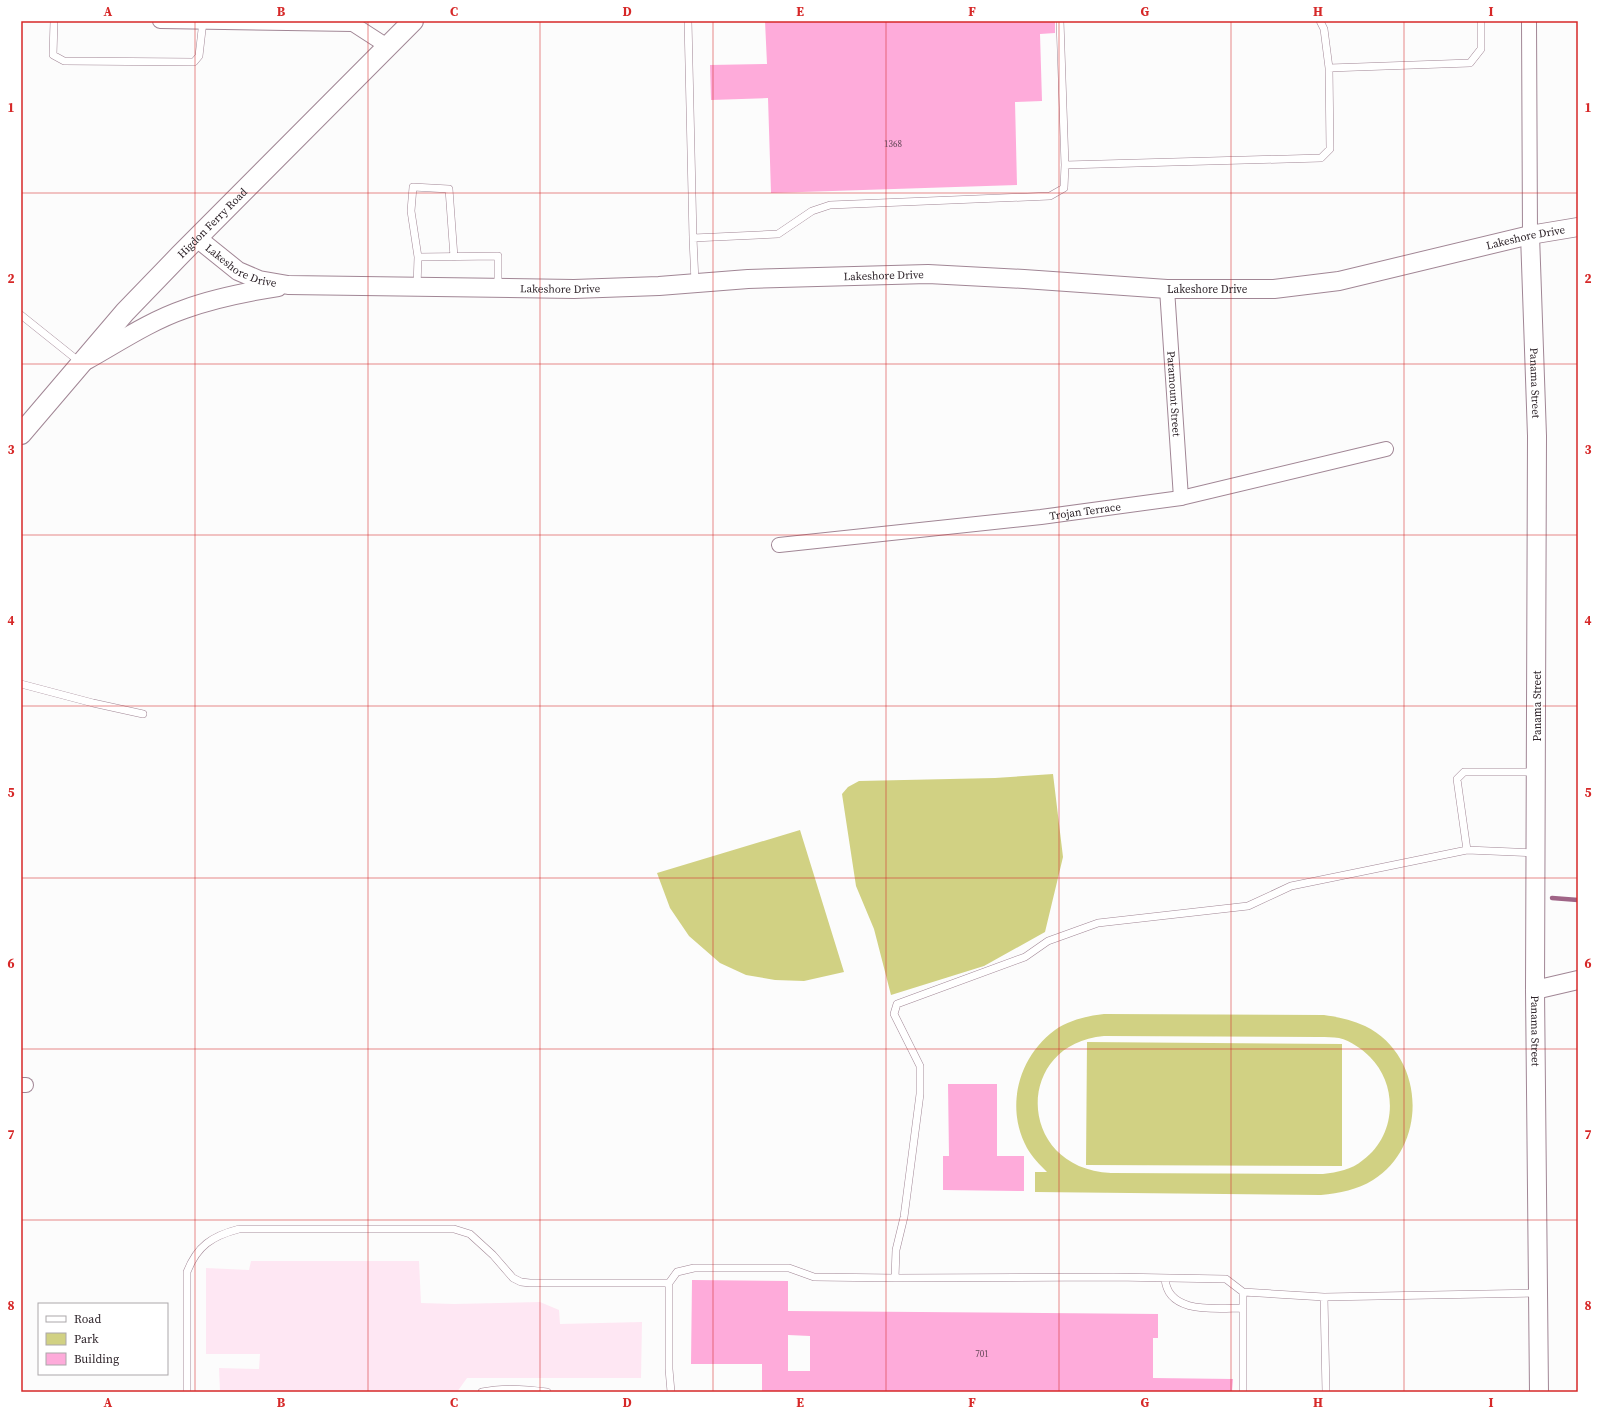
<svg xmlns="http://www.w3.org/2000/svg" width="1599" height="1413" font-family="'Source Serif 4',serif">
<rect width="100%" height="100%" fill="#fcfcfc"/>
<!-- built -->
<path fill="#fee7f3" d="M251,1261H419L421,1303L454,1304L540,1302L559,1310L560,1324L642,1322L641,1378H467L457,1392H220L219,1368L259,1369L260,1354H206V1268L249,1270Z"/>
<!-- green -->
<path fill="#d1d183" fill-rule="evenodd" d="M1053,774L1063,857L1045,932L984,966L891,995L874,929L856,886L842,794L848,787L859,781L995,778Z
M800,830L844,972L804,981L775,980L746,975L720,963L689,936L670,908L657,873Z
M1104,1014L1324,1015C1339,1017 1351,1020 1365,1026C1425,1055 1429,1145 1373,1180C1357,1190 1340,1193 1321,1195L1035,1192V1172H1047C1040,1165 1032,1157 1027,1148C1005,1108 1018,1057 1055,1030C1069,1020 1087,1016 1104,1014ZM1104,1036L1320,1037C1326,1037 1333,1037 1339,1038C1351,1041 1362,1049 1370,1057C1399,1086 1396,1136 1363,1160C1351,1170 1338,1172 1323,1174L1111,1173C1016,1169 1013,1044 1104,1036Z
M1087,1042L1342,1044V1166L1086,1165Z"/>
<g fill="none" stroke-linecap="round" stroke-linejoin="round">
<!-- stream -->
<path stroke="#9f6486" stroke-width="4.5" d="M1552,898L1578,900"/>
</g>
<!-- building -->
<path fill="#feabda" fill-rule="evenodd" d="M765,21H1055V33L1040,34L1042,101L1015,102L1017,185L771,193L768,98L711,100L710,65L767,64Z
M948,1084H997V1156H1024V1191L943,1190V1156H949Z
M692,1280L788,1281V1311L1158,1314V1338H1153V1378L1233,1379L1232,1392H762V1364H691ZM788,1335L810,1336V1371H788Z"/>
<g fill="none" stroke-linecap="round" stroke-linejoin="round">
<defs>
<path id="service" d="M54,21L53,55L64,61L194,62L199,56L203,21
M688,21L693,238
M1060,21L1065,165
M1320,21L1324,29L1329,68
M418,257L411,211L413,187L449,189L454,257
M695,282L693,238L778,234L812,211L830,205L1050,196L1064,188L1065,165L1321,158L1330,149L1329,68L1470,63L1481,49V21
M417,287L418,257L498,256V288
M21,315L81,363
M21,684L93,703L143,714
M1535,853L1467,850L1457,779L1464,772H1536
M895,1278L1114,1277L1226,1279L1243,1292
M1165,1278C1167,1315 1217,1308 1243,1308
M1324,1297L1326,1392
M187,1392V1272C197,1246 212,1236 239,1229H454L470,1234L493,1255L513,1278L521,1282L530,1283H669
M482,1392C504,1387 526,1389 547,1392
M671,1392L669,1369V1283L677,1272L694,1268H789L814,1277L895,1278L896,1250L904,1217L920,1094V1066L894,1014L897,1004L1025,957L1048,941L1098,923L1248,906L1291,886L1467,850
M1243,1392V1292L1324,1297L1538,1293"/>
<g id="minor">
<path d="M160,21L353,24L387,46"/>
<path d="M1529,21L1530,235"/>
<path id="s1" d="M1167,289L1181,498"/>
<path id="s2" d="M779,545L1041,517L1181,498L1386,449"/>
<path d="M21,1085H26"/>
</g>
<g id="tertiary">
<path id="s3" d="M1530,235L1537,436L1535,990L1539,1392"/>
<path id="s4" d="M197,238L238,271L259,280L288,285L574,289L659,286L748,279L928,274L1024,279L1167,289H1274L1339,281L1530,235L1578,227"/>
<path d="M87,360C119,342 150,321 185,309C215,298 246,292 278,287"/>
<path d="M1535,990L1578,980"/>
</g>
<g id="secondary">
<path id="s5" d="M21,434L125,312L180,255L413,21"/>
</g>
</defs>
<!-- service casing -->
<use href="#service" stroke="#a18695" stroke-width="8"/>
<!-- minor casing -->
<use href="#minor" stroke="#a18695" stroke-width="16"/>
<!-- tertiary casing -->
<use href="#tertiary" stroke="#a18695" stroke-width="20"/>
<!-- secondary casing -->
<use href="#secondary" stroke="#a18695" stroke-width="22"/>
<!-- service -->
<use href="#service" stroke="#fff" stroke-width="7"/>
<!-- minor -->
<use href="#minor" stroke="#fff" stroke-width="14"/>
<!-- tertiary -->
<use href="#tertiary" stroke="#fff" stroke-width="18"/>
<!-- secondary -->
<use href="#secondary" stroke="#fff" stroke-width="20"/>
</g>
<!-- grid -->
<path fill="none" stroke="#d62828" stroke-width="1" stroke-opacity="0.55" d="M195,21V1392M368,21V1392M540,21V1392M713,21V1392M886,21V1392M1059,21V1392M1231,21V1392M1404,21V1392M21,193H1578M21,364H1578M21,535H1578M21,706H1578M21,878H1578M21,1049H1578M21,1220H1578"/>
<g text-anchor="middle" stroke-width="3.5" stroke-linejoin="round" paint-order="stroke">
<!-- number labels -->
<g font-size="9" fill="#624656">
<text x="893" y="147">1368</text>
<text x="982" y="1357">701</text>
</g>
<!-- street labels -->
<g font-size="11" fill="#2e242a" stroke="#fff">
<text dy="4" stroke="none"><textPath href="#s5" startOffset="285">Higdon Ferry Road</textPath></text>
<text dy="4" stroke="none"><textPath href="#s4" startOffset="1349">Lakeshore Drive</textPath></text>
<text dy="4" stroke="none"><textPath href="#s4" startOffset="53">Lakeshore Drive</textPath></text>
<text dy="4" stroke="none"><textPath href="#s4" startOffset="701">Lakeshore Drive</textPath></text>
<text dy="4" stroke="none"><textPath href="#s4" startOffset="377">Lakeshore Drive</textPath></text>
<text dy="4" stroke="none"><textPath href="#s4" startOffset="1025">Lakeshore Drive</textPath></text>
<text dy="4" stroke="none"><textPath href="#s3" startOffset="148">Panama Street</textPath></text>
<text dy="4" stroke="none"><textPath href="#s1" startOffset="105">Paramount Street</textPath></text>
<text dy="4" stroke="none"><textPath href="#s2" startOffset="308">Trojan Terrace</textPath></text>
<text transform="translate(1537 706) rotate(-90)" y="4">Panama Street</text>
<text dy="4" stroke="none"><textPath href="#s3" startOffset="796">Panama Street</textPath></text>
</g>
</g>
<!-- border -->
<rect width="1599" height="1413" fill="none" stroke="#ffffff" stroke-width="44"/>
<!-- legend -->
<rect x="38" y="1303" width="130" height="72" fill="#ffffff" stroke="#aba7aa"/>
<rect x="46" y="1316" width="20" height="6" fill="#ffffff" stroke="#aba7aa"/>
<text x="74" y="1323" font-size="12" fill="#2e242a">Road</text>
<rect x="46" y="1333" width="20" height="12" fill="#d1d183" stroke="#aba7aa"/>
<text x="74" y="1343" font-size="12" fill="#2e242a">Park</text>
<rect x="46" y="1353" width="20" height="12" fill="#feabda" stroke="#aba7aa"/>
<text x="74" y="1363" font-size="12" fill="#2e242a">Building</text>
<rect x="22" y="22" width="1555" height="1369" fill="none" stroke="#d62828" stroke-width="1.5"/>
<g font-size="13" text-anchor="middle" font-weight="bold" fill="#d62828">
<text x="108" y="16">A</text>
<text x="281" y="16">B</text>
<text x="454" y="16">C</text>
<text x="627" y="16">D</text>
<text x="800" y="16">E</text>
<text x="972" y="16">F</text>
<text x="1145" y="16">G</text>
<text x="1318" y="16">H</text>
<text x="1491" y="16">I</text>
<text x="11" y="112">1</text>
<text x="1588" y="112">1</text>
<text x="11" y="283">2</text>
<text x="1588" y="283">2</text>
<text x="11" y="454">3</text>
<text x="1588" y="454">3</text>
<text x="11" y="625">4</text>
<text x="1588" y="625">4</text>
<text x="11" y="797">5</text>
<text x="1588" y="797">5</text>
<text x="11" y="968">6</text>
<text x="1588" y="968">6</text>
<text x="11" y="1139">7</text>
<text x="1588" y="1139">7</text>
<text x="11" y="1310">8</text>
<text x="1588" y="1310">8</text>
<text x="108" y="1407">A</text>
<text x="281" y="1407">B</text>
<text x="454" y="1407">C</text>
<text x="627" y="1407">D</text>
<text x="800" y="1407">E</text>
<text x="972" y="1407">F</text>
<text x="1145" y="1407">G</text>
<text x="1318" y="1407">H</text>
<text x="1491" y="1407">I</text>
</g>
</svg>
